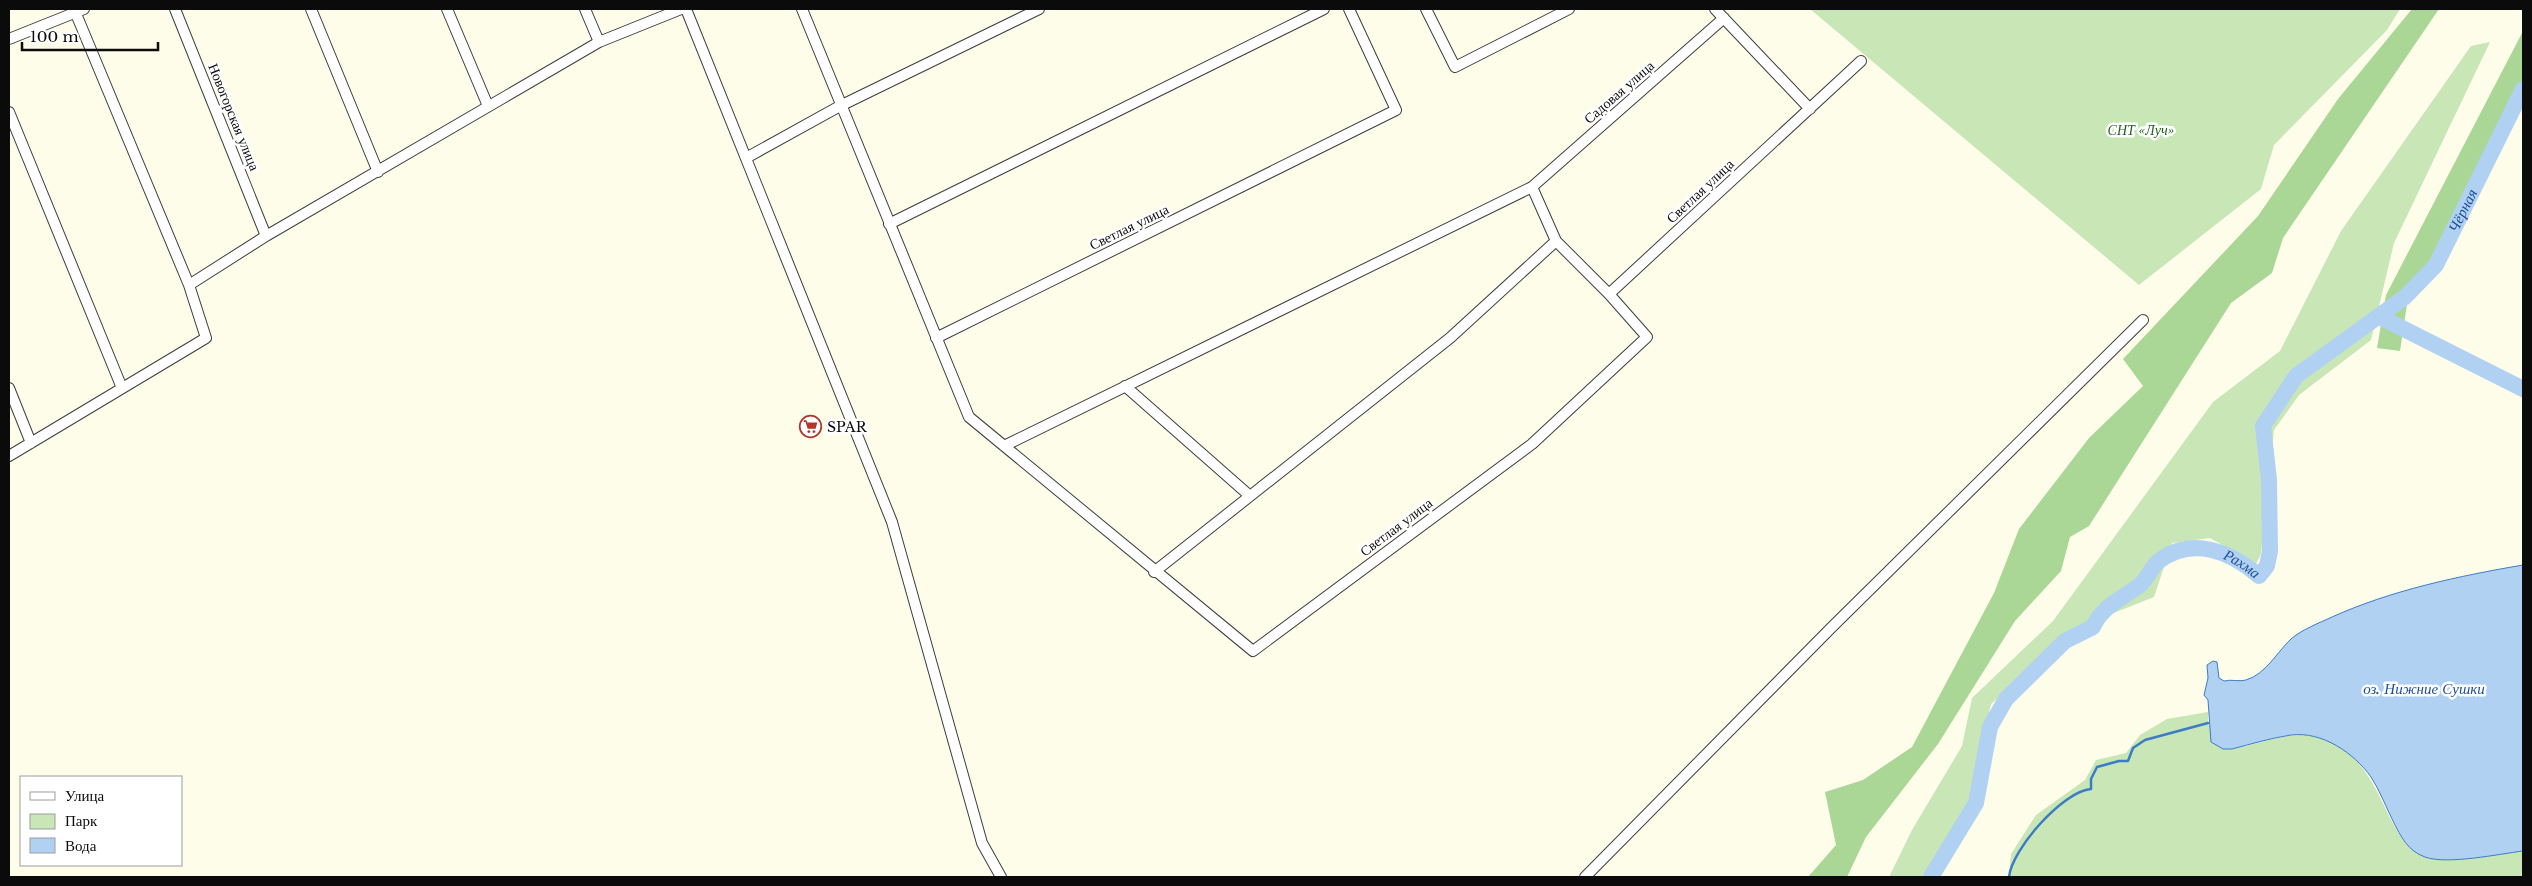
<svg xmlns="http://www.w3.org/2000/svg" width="2532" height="886" font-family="'Libre Baskerville',serif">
<rect width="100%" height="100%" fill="#fefdea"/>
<!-- green -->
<path fill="#c8e6b6" d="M1810,9H2400L2387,30L2274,145L2261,189L2139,285Z
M2490,42L2394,243L2371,340L2299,395L2274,430L2261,554L2256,564L2210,538L2172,543L2154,597L2086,624L1991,704L1970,803L1927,877H1889L1912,830L1962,746L1972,698L2053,621L2213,402L2280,351L2341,231L2471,46Z
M2208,712V723L2223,749C2255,748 2285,729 2317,737C2385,754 2381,841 2425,857C2446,865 2499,854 2523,851V877H2009L2011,854L2036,815L2085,780L2096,760L2126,753L2140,735L2167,719Z"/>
<!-- forest -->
<path fill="#aad696" d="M2412,9H2439L2283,238L2272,273L2231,303L2089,526L2070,537L2061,571L2015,621L1938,744L1866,837L1847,877H1808L1836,845L1825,792L1863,780L1912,747L1994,593L2019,529L2089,438L2143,386L2123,359L2258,216L2338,99Z
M2523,31V94L2407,304L2400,351L2377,348L2386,295Z"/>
<!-- water -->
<path fill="#b1d1f3" stroke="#3b7cc7" d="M2523,565V851C2499,854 2447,865 2425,857C2408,851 2401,837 2393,821C2386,807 2380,791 2371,777C2354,753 2322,731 2291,735C2271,738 2251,744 2232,749H2223L2211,742L2208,700L2204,695L2208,678L2207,665L2213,661L2217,662L2219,678L2224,681C2231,679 2240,682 2246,680C2266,674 2277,652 2291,639C2301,630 2319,623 2332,617C2392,590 2459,576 2523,565Z"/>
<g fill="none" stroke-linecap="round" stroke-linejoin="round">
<!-- stream -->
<path stroke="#3b7cc7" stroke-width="2.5" d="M2009,877C2012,849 2063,791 2091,789V779L2097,767L2119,761H2128L2133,748L2145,740L2208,723"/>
<!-- river -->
<g stroke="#b1d1f3" stroke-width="16">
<path d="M2380,317L2523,389"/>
<path id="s1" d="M1931,877L1976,803L1990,727L2006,699L2065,641L2093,627C2101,607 2123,598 2140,585C2148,578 2151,567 2159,561C2192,536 2230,551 2259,576L2267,566L2270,551L2269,480L2263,426L2296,376L2405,297L2436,265L2523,89"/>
</g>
<defs>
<path id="minor" d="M175,9L266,236
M311,9L378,172
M447,9L488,106
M585,9L599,42
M686,9L892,522L982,843L1001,877
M802,9L969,417L1253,651L1532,444L1647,337L1609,294L1556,241L1532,187
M1426,9L1455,67L1569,9
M1715,9L1810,109
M9,39L84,9
M9,112L122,388
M746,158L840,106L1039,9
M889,224L1324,9
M189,285L266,236L599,42L681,9
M1609,294L1861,61
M936,338L1396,110L1349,9
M1125,386L1250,496
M9,388L31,443
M1004,446L1532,187L1724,18
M9,456L206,338L189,285L74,9
M1154,572L1450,338L1556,241
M1585,877L1832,627L2143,320"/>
</defs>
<!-- minor casing -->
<use href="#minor" stroke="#3e3e3e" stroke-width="12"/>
<!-- minor -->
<use href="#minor" stroke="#fff" stroke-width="10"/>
</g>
<!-- icons -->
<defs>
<symbol id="supermarket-ring" viewBox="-11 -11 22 22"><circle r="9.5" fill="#fff" stroke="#b4362a" stroke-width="1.5"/><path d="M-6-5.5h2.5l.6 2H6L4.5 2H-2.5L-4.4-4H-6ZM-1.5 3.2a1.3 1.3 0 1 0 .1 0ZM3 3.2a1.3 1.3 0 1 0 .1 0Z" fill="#b4362a"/></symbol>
</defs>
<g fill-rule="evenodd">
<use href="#supermarket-ring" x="798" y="414" width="25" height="25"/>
</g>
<g text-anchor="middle" stroke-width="5" stroke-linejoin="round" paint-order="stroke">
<!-- street labels -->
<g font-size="14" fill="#0b0b0b" stroke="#fff">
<text transform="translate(1619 92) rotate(-41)" y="5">Садовая улица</text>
<text transform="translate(234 117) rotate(68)" y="5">Новогорская улица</text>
<text transform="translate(1700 191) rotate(-43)" y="5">Светлая улица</text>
<text transform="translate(1129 227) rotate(-26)" y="5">Светлая улица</text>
<text transform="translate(1396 527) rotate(-37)" y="5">Светлая улица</text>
</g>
<!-- park labels -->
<g font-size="14" font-style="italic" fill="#235f1f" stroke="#fff">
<text x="2141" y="135">СНТ «Луч»</text>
</g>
<!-- poi labels -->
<g font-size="14" fill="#0b0b0b" stroke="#fff" text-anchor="start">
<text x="827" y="432">SPAR</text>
</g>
<!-- water labels -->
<g font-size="15" font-style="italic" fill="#1b4f96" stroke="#fff">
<text dy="5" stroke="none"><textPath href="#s1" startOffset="968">Чёрная</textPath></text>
<text dy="5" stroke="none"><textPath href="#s1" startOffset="494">Рахма</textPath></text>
<text x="2424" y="694">оз. Нижние Сушки</text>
</g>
</g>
<!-- border -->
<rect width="2532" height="886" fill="none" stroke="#0b0b0b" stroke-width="20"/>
<!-- legend -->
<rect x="20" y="776" width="162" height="90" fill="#ffffff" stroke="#9d9d9d"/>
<rect x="30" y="792" width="25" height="8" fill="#ffffff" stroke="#9d9d9d"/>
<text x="65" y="801" font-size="15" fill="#0b0b0b">Улица</text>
<rect x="30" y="814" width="25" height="15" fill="#c8e6b6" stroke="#9d9d9d"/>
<text x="65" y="826" font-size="15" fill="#0b0b0b">Парк</text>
<rect x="30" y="838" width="25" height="15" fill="#b1d1f3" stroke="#9d9d9d"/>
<text x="65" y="851" font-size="15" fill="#0b0b0b">Вода</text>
<!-- scale -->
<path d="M22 42v8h136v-8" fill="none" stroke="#0b0b0b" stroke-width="2.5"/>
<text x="30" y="42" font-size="15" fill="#0b0b0b" stroke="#ffffff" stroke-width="4" paint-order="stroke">100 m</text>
</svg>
